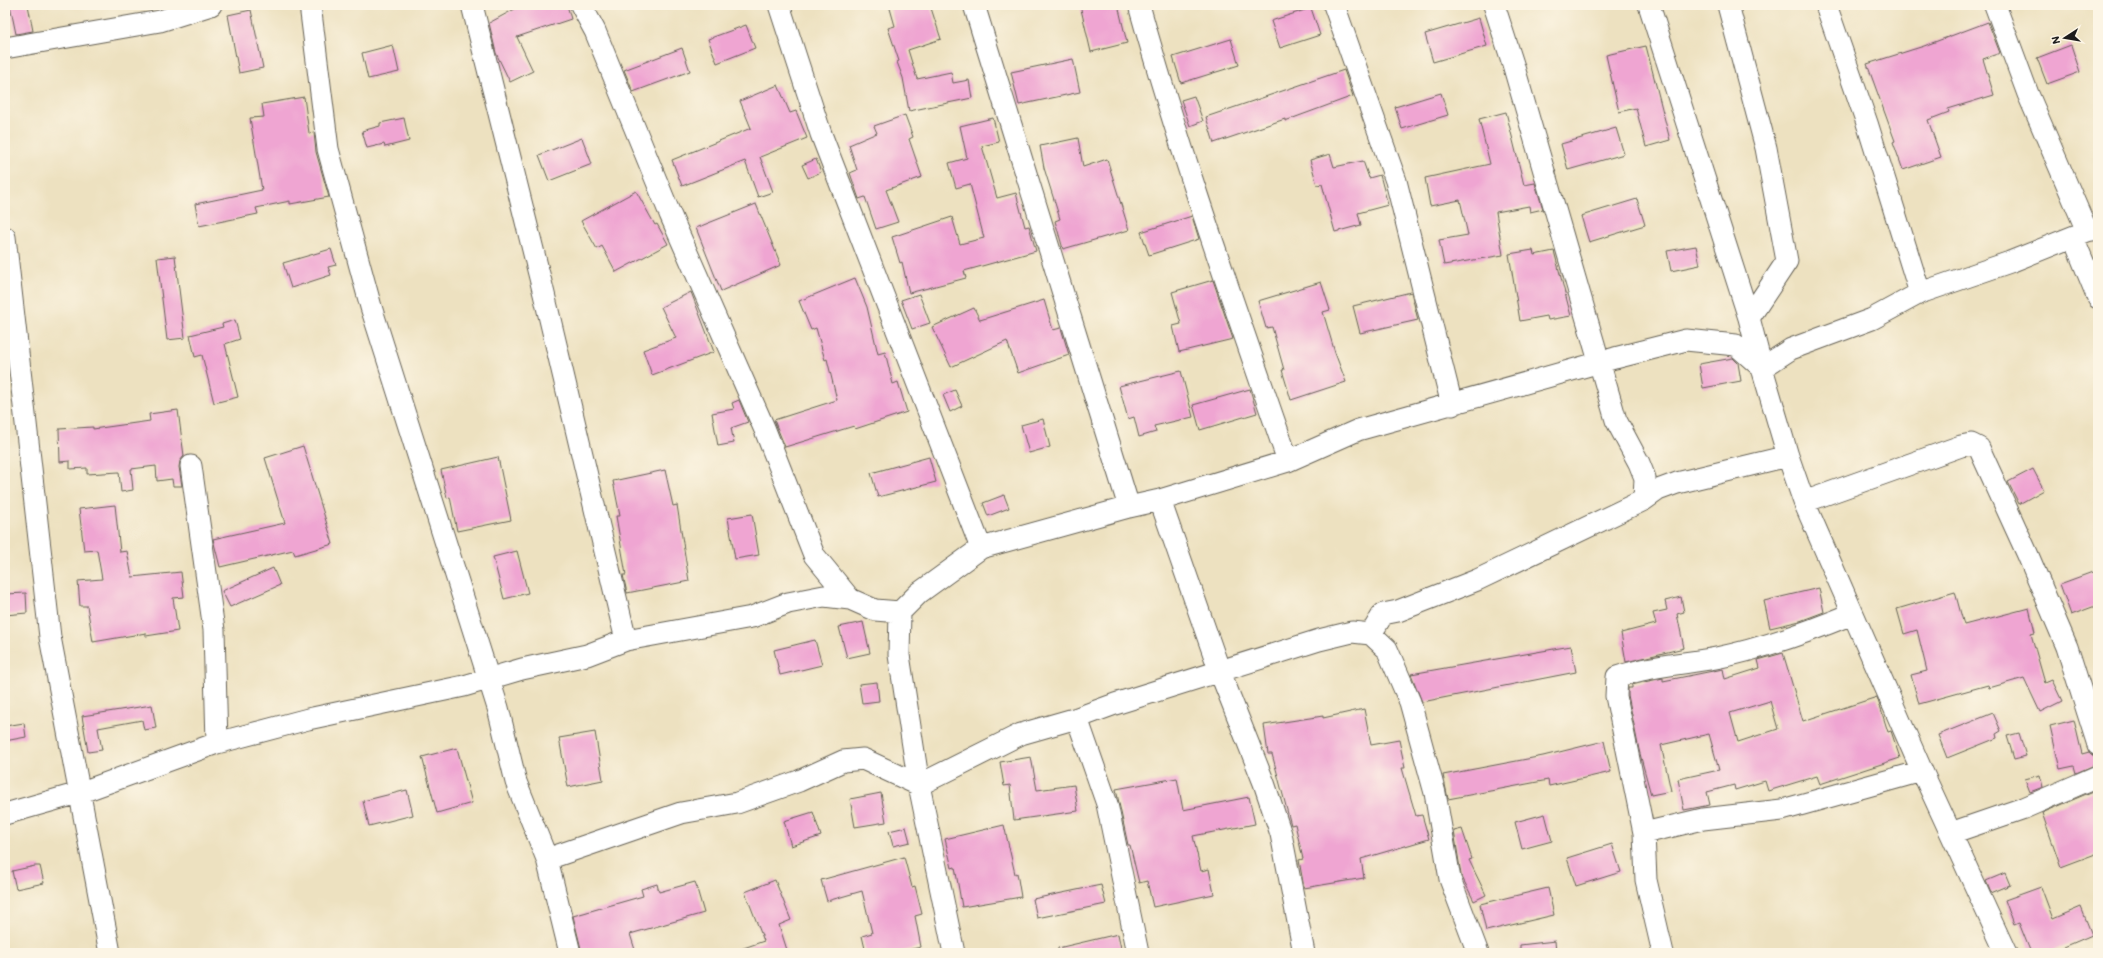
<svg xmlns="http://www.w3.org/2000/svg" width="2103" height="958" font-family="Itim,sans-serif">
<rect width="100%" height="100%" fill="#fcf5e5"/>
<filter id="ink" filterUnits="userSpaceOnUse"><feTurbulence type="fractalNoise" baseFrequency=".025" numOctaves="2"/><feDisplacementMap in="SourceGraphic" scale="8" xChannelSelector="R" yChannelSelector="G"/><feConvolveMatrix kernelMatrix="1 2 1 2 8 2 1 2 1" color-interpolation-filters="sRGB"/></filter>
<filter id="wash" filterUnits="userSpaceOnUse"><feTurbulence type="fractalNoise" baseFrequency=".012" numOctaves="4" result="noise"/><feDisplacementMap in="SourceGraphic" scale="16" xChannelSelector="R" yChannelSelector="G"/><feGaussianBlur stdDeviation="0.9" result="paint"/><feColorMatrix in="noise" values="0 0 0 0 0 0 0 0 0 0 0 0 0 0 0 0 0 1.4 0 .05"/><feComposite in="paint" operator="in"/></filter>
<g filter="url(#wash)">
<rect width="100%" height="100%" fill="#ede1c0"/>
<g id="blocks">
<!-- building -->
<path fill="#efa5d2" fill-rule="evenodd" d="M10,5H28L33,31L16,34Z
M522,5H567L571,19L517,37L533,71L510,82L496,53L489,23Z
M889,5H930L941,39L908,50L917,79L951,72L953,83L969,80L972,98L909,111L903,78L897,62L899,61L888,28L895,26Z
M1080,5H1118L1127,43L1091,52Z
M1311,8L1320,35L1280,48L1271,21Z
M251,10L263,68L239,73L228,15Z
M1479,18L1487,46L1433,62L1425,34Z
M1988,22L2000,53L1983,59L1994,95L1948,109L1949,112L1928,120L1941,157L1903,170L1893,142L1895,141L1867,64L1924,46Z
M746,25L755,48L717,63L708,39Z
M1231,39L1239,65L1181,83L1173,57Z
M393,45L399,72L368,79L362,53Z
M2071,45L2080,72L2047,84L2037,58Z
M1646,46L1670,140L1646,147L1636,108L1619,112L1606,55Z
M682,48L690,71L633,92L624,70Z
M1073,59L1080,92L1019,105L1011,72Z
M1344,70L1353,96L1285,121V119L1214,143L1206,117Z
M778,85L790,113L796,111L807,138L760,157L773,192L758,197L745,161L682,186L672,160L751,128L740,101Z
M1441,93L1448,115L1402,129L1395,107Z
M1194,96L1203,121L1190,126L1181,100Z
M304,97L309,133L314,132L316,152L329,197L290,204V201L256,208L258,214L199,226L195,204L262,190L250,118L264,117L262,104Z
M1506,112L1524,185L1535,183L1543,209L1530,212L1529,206L1496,212L1503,255L1444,265L1439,240L1468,235L1460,200L1430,206L1425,178L1490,164L1479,119Z
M905,115L913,137L909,139L922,177L886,190L898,222L876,229L865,197L859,199L850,173L857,170L849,145L877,133L874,126Z
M404,118L409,141L385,147L384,144L367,148L362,131L380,126V123Z
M993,118L999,142L982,146L997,198L1016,193L1025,227L1029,226L1036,251L964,271L966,278L909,293L902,262L900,263L892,237L952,217L960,244L984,238L970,184L956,188L949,163L967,158L960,126Z
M1616,128L1624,154L1568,170L1561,144Z
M582,138L592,164L549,181L539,155Z
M1078,138L1083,167L1107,159L1129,230L1063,249L1055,221L1060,219L1044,168L1040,146Z
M1330,154L1334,167L1363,161L1369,178L1380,175L1388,205L1358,213L1361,225L1335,232L1322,184L1317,185L1310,160Z
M816,159L821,172L808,178L802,165Z
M636,191L655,225L657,224L668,244L616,272L602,246L597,249L581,221Z
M1637,199L1645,225L1589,242L1581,216Z
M756,204L781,265L721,291L696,228Z
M1192,216L1199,239L1149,255L1141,232Z
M1696,246L1700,265L1671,271L1667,251Z
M331,249L336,265L328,267L331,275L291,288L283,263Z
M1533,250L1534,255L1554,251L1571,316L1548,320L1547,316L1520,321L1509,254Z
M175,256L185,338L167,340L157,258Z
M855,278L867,307L878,354L885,352L893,384L898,382L907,412L855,429L854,426L785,447L774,420L837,400L827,359L825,360L816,328L811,330L799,301Z
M1213,280L1233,339L1179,352L1173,326L1181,324L1172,292Z
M1321,282L1330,310L1323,312L1335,353L1346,382L1291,400L1282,370H1284L1272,327L1266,328L1258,301Z
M691,292L714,352L652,375L643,350L676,338L661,307Z
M1411,292L1418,320L1360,333L1353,306Z
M919,294L930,323L912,329L901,300Z
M1044,300L1053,330L1061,328L1069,355L1018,373L1007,341L951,367L932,327L974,308L980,320Z
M235,320L240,339L225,344L238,397L214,403L202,355L195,357L190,335L223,327L222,324Z
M1733,358L1738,363L1741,381L1703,388L1699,364Z
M1181,371L1193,417L1154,426L1156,432L1139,437L1134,417L1128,419L1119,386Z
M1250,389L1257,413L1200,430L1193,405Z
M955,390L962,406L950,412L943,395Z
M739,400L748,422L731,428L734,443L718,446L712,413L734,409L732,403Z
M178,410L184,456L180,461L179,467L182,486H173L172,479L157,481L156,466L131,469L133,490L121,492L119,472L87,474V468L70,469V461L60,462L59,429L93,427V429L150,421L149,414Z
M1043,419L1050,447L1029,453L1021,425Z
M303,446L333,544L295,555L293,550L220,567L213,539L285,523L265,458Z
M498,457L511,520L457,531L450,497L447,498L441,470Z
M929,457L936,482L878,497L871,473Z
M2033,469L2044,490L2019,504L2008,482Z
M665,470L673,506L677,505L689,581L627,593L623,575H626L616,516H620L613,481Z
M1004,495L1009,508L988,516L983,503Z
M115,505L120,552L127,551L132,577L181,572L184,597L173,598L178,631L146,636V633L93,642L87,606H80L78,581L102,579L97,550L84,551L79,509Z
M752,514L759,555L735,559L728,518Z
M517,551L528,593L504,599L493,557Z
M273,568L280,585L230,607L222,591Z
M2098,570V605L2071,615L2060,584Z
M1819,588L1824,612L1800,621L1770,628L1764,601Z
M1955,592L1964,625L2029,608L2035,633L2031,634L2045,683L2052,680L2062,701L2040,712L2024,678L1989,688L1988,685L1919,704L1911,675L1927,671L1917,630L1904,634L1897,609Z
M26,593L27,613L5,615V594Z
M1681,597L1684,612L1677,614L1684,648L1626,662L1621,633L1656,624L1653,613L1667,610L1665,601Z
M863,622L870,653L847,658L839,627Z
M815,640L822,665L780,675L774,650Z
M1571,646L1576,672L1422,702L1411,674Z
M1783,653L1803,721L1877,697L1888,732L1891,731L1900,758L1820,784L1817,776L1768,791L1765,781L1735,790L1734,785L1707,792L1710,805L1684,810L1678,779L1719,770L1709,734L1661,745L1671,791L1651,795L1639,750L1628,695V688H1632V685L1644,682L1663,678V681L1723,669L1725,679L1760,668L1758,660ZM1770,701L1778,729L1738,742L1730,713Z
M877,682L879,701L862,703L859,684Z
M152,705L156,728L144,730L142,720L98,728L102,750L88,752L82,716Z
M1364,709L1371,745L1399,740L1405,768H1402L1416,816L1422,815L1429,839L1361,859L1364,878L1304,888L1299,860L1303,859L1295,824L1291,825L1272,754H1268L1264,725L1323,716V718Z
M1993,713L2001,731L1996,734L1997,738L1947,758L1938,735Z
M2074,720L2082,754L2089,752L2095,757L2097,764L2076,773L2074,766L2060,769L2050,726Z
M24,723L26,737L5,741V726Z
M595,732L603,780L568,787L559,738Z
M2019,733L2026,756L2014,759L2007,736Z
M1604,741L1611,772L1549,786L1548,780L1448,799L1443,775L1543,756Z
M457,748L472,803L437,813L422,757Z
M1031,757L1037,790L1074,785L1078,811L1014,820L1010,785L1004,786L1000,762Z
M2040,775L2043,787L2030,792L2025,779Z
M1177,778L1183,810L1249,797L1255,824L1193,836L1201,871L1209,869L1214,894L1153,907L1147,881L1139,883L1130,845H1128L1116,789Z
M2098,789V853L2061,867L2042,813Z
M407,790L413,815L369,826L363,801Z
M881,793L886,822L855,827L850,799Z
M813,812L821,836L791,846L784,821Z
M1545,814L1552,841L1522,849L1515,822Z
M1004,825L1015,874L1017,873L1021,897L962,907L955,867L952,868L945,839Z
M906,827L910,842L893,846L889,831Z
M1462,829L1472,859L1469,860L1486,895L1474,901L1461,875L1454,831Z
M1612,844L1621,872L1576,886L1567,858Z
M904,857L912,887L915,886L922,914L915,916L921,947L895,953H866L862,936L872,933L862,891L827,901L821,880Z
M35,866H40L44,883L16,889L12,871Z
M2005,873L2010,885L1991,893L1986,881Z
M775,880L791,920L779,925L788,953H736L735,951L764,941L745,892Z
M695,882L704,913L630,934L636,953H582L573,916L643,896L641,889L657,884L659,892Z
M1101,885L1106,904L1037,918L1033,899Z
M2041,887L2053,919L2081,907L2092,935L2050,953H2031L2019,923L2014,925L2005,900Z
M1548,888L1554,915L1486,931L1480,904Z
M1118,934L1122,953H1058V948Z
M1555,941L1556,953H1520V945Z"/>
</g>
</g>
<g filter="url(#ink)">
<use href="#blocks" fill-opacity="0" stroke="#656155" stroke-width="1"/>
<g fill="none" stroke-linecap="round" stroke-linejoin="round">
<defs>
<path id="minor" d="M310,5L328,149L371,307L498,708L516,782L547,859L570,953
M472,5L544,294L626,640
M581,5L595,31L670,214L765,430L814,555L850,599
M779,5L821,134L981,548
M974,5L1129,507
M1139,5C1182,159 1236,310 1288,461
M1334,5L1396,181L1452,405
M1494,5L1513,64L1616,420L1639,463L1645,478L1644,500
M1649,5L1749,318L1762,368L1791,349L1872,319L1920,293L2010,262L2087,231L2098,229
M1728,5L1766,148L1787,261L1749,318
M1826,5L1867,123L1920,293
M1995,5L2028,94L2087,231
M5,48L160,21L211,5
M5,237L50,637L110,953
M2073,237L2098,298
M191,466L214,630L217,743
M1160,500L1220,672L1264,783L1281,834L1304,953
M1804,502L1961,446L1971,444L1979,448L2027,553L2067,647L2098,745
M900,612L919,593L981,548L1129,507L1160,500L1288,461L1358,430L1615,358L1686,340L1736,345L1762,368L1788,456L1804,502L1922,771L2006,953
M1371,634L1383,614L1398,611L1477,580L1644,500L1658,490L1677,483L1788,456
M1077,718L1115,704L1319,640L1352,632L1371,634L1387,649L1410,702L1435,793L1450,879L1478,953
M5,814L79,793L217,743L308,719L464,686L522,669L587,655L626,640L752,617L788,603L824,596L850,599L875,610L900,612L899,655L919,785L954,953
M1644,833L1703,819L1782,810L1922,771
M1951,833L2024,808L2098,776
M547,859L681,813L737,803L799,781L843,761L863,759L919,785L1021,734L1077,718L1107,804L1138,953
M1663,953L1646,880L1644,833L1616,696L1617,677C1649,666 1682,664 1716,658C1762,649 1808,632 1852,614"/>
</defs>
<!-- minor casing -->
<use href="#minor" stroke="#656155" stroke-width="23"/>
<!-- minor -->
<use href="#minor" stroke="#fff" stroke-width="21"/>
</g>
</g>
<!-- margin -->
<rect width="2103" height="958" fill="none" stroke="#fcf5e5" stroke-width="20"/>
<!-- north arrow -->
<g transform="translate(2065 38) rotate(258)" stroke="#fcf5e5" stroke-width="3" paint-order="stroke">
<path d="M0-3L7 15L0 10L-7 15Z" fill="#1c1c1c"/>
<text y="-6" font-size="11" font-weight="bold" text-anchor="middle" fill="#1c1c1c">N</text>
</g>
</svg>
